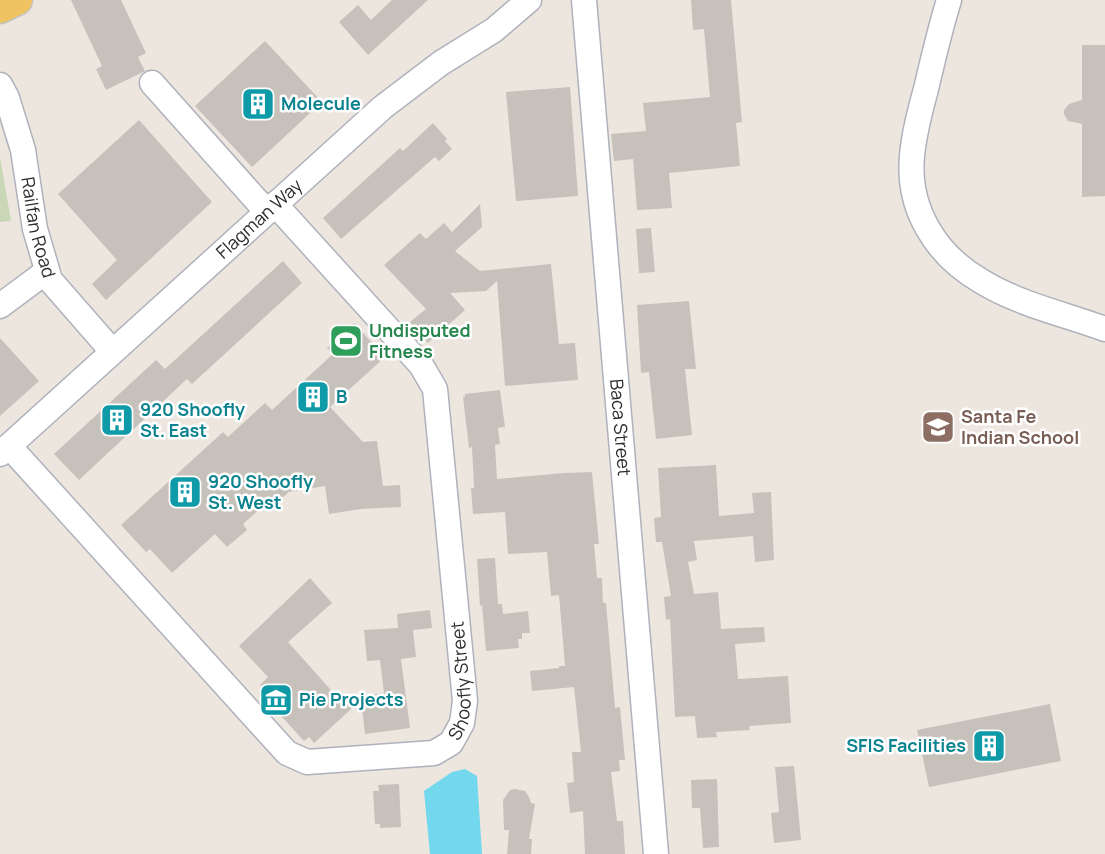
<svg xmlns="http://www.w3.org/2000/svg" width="1105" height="854" font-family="Manrope,sans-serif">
<rect width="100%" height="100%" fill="#ede6df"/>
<!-- cemetery -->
<path fill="#c9d7b6" d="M0,157L11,221L0,222Z"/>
<!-- water -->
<path fill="#73d7ee" d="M465,769L477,776L482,854H430L424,791L452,772Z"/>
<!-- building -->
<path fill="#c6c1ba" d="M71,0H121L146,53L138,57L145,71L106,90L96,69L102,66Z
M392,0H428L368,55L339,22L358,5L371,20Z
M691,0H731L742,122L736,123L740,166L669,173L672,208L637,210L633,159L614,161L611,134L646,131L643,103L710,97L704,29L693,30Z
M265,41L322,102L252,167L195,106Z
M1082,45H1105V196L1082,197V124L1068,121L1064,114V110L1069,104L1082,100Z
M570,87L578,196L516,201L506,92Z
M139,120L212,202L106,300L92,284L117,260L58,194Z
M433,123L447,139L445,141L452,149L439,161L435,157L341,239L323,218L400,148L403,151Z
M480,204L482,227L455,251L480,271L551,264L559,344L575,343L578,380L505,386L497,281L486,291L450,293L465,310L428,343L410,322L426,309L384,265L420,233L426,239L444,223L452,232Z
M651,228L655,272L639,273L636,229Z
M283,261L302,283L192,384L187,379L79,480L54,454L156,360L165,369Z
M689,301L696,369H685L692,435L656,439L649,372L641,373L637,305Z
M354,323L385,357L330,407L363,442L377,441L383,486L400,485L401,507L361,509L329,514L325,486L289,492L268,510L264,505L243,524L247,530L227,547L215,534L172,573L150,549L146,552L121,525L223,432L228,437L265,403L272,410L333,354L327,348Z
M0,338L39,381L0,416Z
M500,390L505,427L498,428L500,444L495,445L497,479L564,473L592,472L599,544H594L597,578H602L603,603H606L615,708L620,707L625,760H619L620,771L611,772L617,821H623L625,854H585L583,811L570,813L567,783L574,782L572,752H581L574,687L532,691L530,671L559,668V666H565L559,595L551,596L547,552L508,554L505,512L473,514L471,488H474L472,447L469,448L463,397H465V394Z
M716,465L719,516L754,513L752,493L771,492L774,560L755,562L753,536L694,541L697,560L688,562L694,594L718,592L721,629L764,627L765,642L735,644L738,679L788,676L791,723L749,726L750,730L716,732L717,737L697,738L695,716L675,717L670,619L666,620L664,597L671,596L662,542H656L654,518L661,517L658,468Z
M495,558L498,604H502L503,614L528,611L530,633H522V639H518L519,648L486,651L482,605L480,606L477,559Z
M310,578L332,603L288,642L339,699L384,693L380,660L367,661L364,630L398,628L397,614L430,610L432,628L413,630L416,657L401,659L410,728L365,734L361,700L314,743L309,737L304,741L262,695L266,692L260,685L268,677L239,646Z
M1050,704L1061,761L929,787L917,730Z
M794,766L801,840L774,843L771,813L779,812L775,767Z
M717,779L719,847L703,848L700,808H692L691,780Z
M399,784L401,827L380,828V824H375L373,791H379L378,785Z
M515,789L525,791L529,797L531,803L535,804L529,839H532L531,854H507L509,830H504L503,800L510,790Z"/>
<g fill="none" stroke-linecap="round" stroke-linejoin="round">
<defs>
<g id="minor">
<path id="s1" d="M584,0L656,854"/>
<path d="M949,0C940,29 933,59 926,89C920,111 914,133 912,156C907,209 936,255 981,281C1018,304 1064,314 1105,329"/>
<path d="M152,83L267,212"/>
<path id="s2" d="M0,85L7,98L23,150L35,229L50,280L112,351"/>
<path d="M0,306L47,271"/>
<path id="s3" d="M9,446L287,753L307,762L434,753L451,743L462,723L465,701L435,389L421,365L275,204"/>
<path id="s4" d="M0,454L383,107L441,63L494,30L529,0"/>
</g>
<path id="major" d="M0,8L17,0"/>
</defs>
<!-- minor casing -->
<use href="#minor" stroke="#afb2bc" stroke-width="27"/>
<!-- major casing -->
<use href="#major" stroke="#c4c4c4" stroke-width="33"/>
<!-- minor -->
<use href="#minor" stroke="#fff" stroke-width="24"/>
<!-- major -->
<use href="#major" stroke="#efc362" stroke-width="30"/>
</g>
<!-- icons -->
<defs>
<symbol id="building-square" viewBox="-11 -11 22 22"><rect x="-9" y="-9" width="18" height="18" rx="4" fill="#0f9aa8" stroke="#fff"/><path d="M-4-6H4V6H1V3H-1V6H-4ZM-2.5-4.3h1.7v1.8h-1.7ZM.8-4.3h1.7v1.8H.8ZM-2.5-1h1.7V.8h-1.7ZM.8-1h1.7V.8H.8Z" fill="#fff"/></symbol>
<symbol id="stadium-square" viewBox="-11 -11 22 22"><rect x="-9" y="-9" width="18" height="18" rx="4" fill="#2e9e5b" stroke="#fff"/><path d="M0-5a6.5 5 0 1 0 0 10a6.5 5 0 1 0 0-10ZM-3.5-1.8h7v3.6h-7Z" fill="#fff"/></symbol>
<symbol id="school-square" viewBox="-11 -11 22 22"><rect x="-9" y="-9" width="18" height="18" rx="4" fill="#8d6e63" stroke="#fff"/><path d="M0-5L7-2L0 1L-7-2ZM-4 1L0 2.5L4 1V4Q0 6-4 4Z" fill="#fff"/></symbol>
<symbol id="museum-square" viewBox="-11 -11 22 22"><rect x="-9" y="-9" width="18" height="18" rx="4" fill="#0f9aa8" stroke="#fff"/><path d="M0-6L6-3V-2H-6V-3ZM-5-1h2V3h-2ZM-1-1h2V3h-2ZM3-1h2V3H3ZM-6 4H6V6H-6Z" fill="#fff"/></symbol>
</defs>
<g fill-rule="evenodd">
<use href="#building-square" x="239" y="85" width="38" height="38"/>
<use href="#stadium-square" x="327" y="322" width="38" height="38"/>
<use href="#building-square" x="294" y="378" width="38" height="38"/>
<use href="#building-square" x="98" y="401" width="38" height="38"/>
<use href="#school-square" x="919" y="408" width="38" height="38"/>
<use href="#building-square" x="166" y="473" width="38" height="38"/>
<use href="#museum-square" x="257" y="681" width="38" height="38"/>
<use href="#building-square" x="970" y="727" width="38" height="38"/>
</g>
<g text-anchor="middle" stroke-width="5" stroke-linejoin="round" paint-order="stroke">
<!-- culture labels -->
<g font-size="18" font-weight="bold" fill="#0d838f" stroke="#fff" text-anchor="start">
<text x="281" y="110">Molecule</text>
<text x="336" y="403">B</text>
<text x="140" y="416">920 Shoofly<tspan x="140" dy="21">St. East</tspan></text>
<text x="208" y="488">920 Shoofly<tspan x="208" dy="21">St. West</tspan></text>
<text x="299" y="706">Pie Projects</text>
<text x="966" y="752" text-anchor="end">SFIS Facilities</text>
</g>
<!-- street labels -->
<g font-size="18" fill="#2c2c2c" stroke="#fff">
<text dy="6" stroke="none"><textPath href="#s4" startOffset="350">Flagman Way</textPath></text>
<text dy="6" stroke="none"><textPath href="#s2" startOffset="148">Railfan Road</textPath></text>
<text dy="6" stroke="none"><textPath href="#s1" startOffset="429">Baca Street</textPath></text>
<text dy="6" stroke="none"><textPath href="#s3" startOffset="648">Shoofly Street</textPath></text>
</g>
<!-- leisure labels -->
<g font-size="18" font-weight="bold" fill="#27864d" stroke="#fff" text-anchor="start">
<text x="369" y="337">Undisputed<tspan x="369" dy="21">Fitness</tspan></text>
</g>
<!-- education labels -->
<g font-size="18" font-weight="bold" fill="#785e54" stroke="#fff" text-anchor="start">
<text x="961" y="423">Santa Fe<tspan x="961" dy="21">Indian School</tspan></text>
</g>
</g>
</svg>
